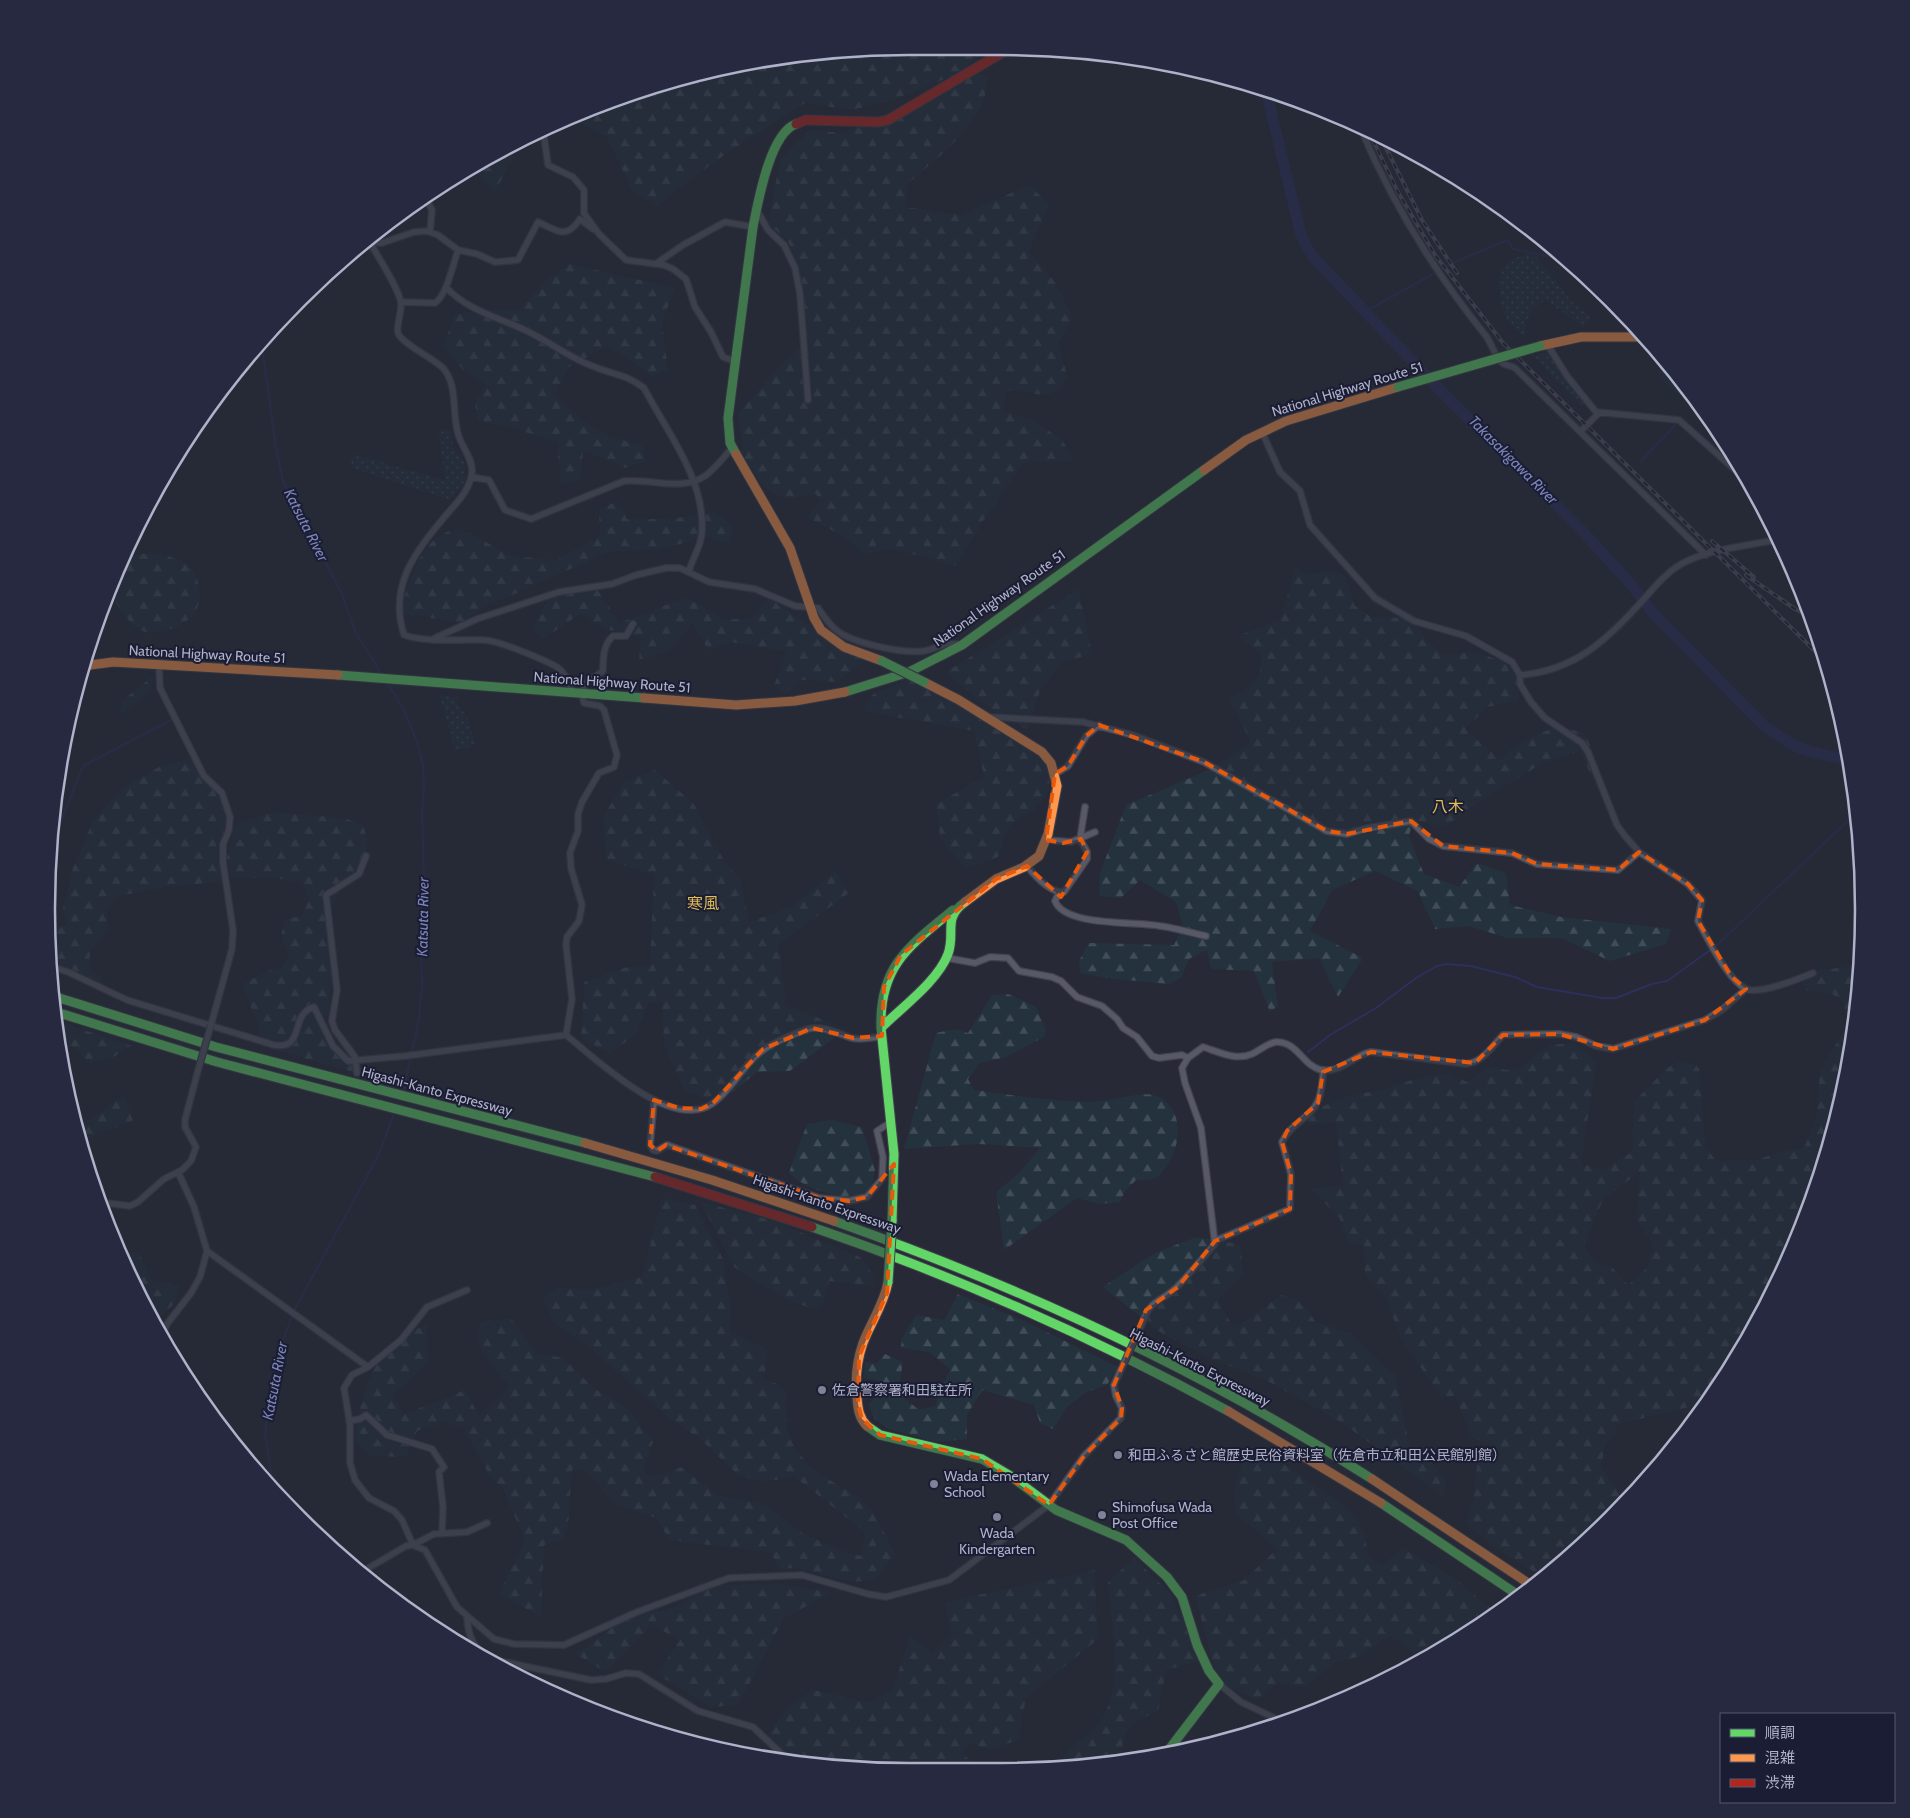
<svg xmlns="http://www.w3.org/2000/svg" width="1910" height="1818" font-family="Cabin,'Noto Sans JP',sans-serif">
<defs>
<pattern id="grass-dots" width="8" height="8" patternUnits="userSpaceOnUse" patternTransform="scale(1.25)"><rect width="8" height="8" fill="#24323e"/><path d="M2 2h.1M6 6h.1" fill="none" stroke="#414d59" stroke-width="1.8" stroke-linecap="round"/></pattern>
<pattern id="forest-firs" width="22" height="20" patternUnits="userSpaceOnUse" patternTransform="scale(1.25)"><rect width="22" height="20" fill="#24323e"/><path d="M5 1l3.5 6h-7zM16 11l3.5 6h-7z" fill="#414d59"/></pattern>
</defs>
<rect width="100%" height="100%" fill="#272937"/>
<!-- grass -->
<path fill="url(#grass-dots)" d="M1532,251L1572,302L1591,317L1584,328L1546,300C1531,308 1523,322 1526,339L1508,322L1501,304L1498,279L1508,261Z
M1547,352L1584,404L1581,406L1533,356Z
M438,429L450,430L453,446L464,461L466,483L450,500L351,468L352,454L445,480Z
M440,696L458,697L455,700L469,720L475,745L455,751Z"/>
<!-- forest -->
<path fill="url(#forest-firs)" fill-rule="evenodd" d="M909,46L993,47L955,75L887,102L851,110L805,103C754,135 703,167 658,206L633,193L607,137L575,121V114L579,112L740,63Z
M979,73L987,77C990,120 937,158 908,184L906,207L961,215L1029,185L1049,204L1029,252L1055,282L1073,318L1058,343L1068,378C1050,409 1031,387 1006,391L1003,410L1033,420L1063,441L1074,461L1023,463L983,521L956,566L894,549L865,554L843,536L807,517L820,501L816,494L786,499L763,487L743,456L738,413L786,359L803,345C808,313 804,275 790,246C787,237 775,230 768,224L780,160L810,130L843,133Z
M524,139L494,193L471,166Z
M569,264L675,288L662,323L668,370L651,376L632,361L606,347L567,368L555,395C585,424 600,436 642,445L646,461L626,468L583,451L580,479L561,485L557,442L516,429L478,421L475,403L486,385L462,369L443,346L455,314L490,310H518L542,284Z
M1668,365L1690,396C1675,397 1663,383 1658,370Z
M618,501L627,519H671L713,512L733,525L730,544L706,537L657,550L609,552L480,609L462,623L400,613C404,595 417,557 430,544C438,535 449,530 461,528L511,556L556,560L600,536L599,509Z
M128,552C138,556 148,552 158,554C166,555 177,559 184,562C201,571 205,603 192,616C182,626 159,636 146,632C128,627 121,607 109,594Z
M1296,567L1307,574L1336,571L1345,576L1355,606L1372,617L1411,618L1426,639L1443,655L1475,652L1505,662L1518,677V701L1487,707L1465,729L1499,759L1521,742L1557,726L1585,733L1604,779L1606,809L1580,751L1540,765L1480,801L1445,827L1413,820L1409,836L1424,874L1459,887L1477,863L1506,873L1510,905L1561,917L1671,929L1666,944L1610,961L1561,938H1507L1469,926L1435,929L1418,891L1375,871L1332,890L1310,931L1363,958L1338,997L1319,958L1272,962L1278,1006L1270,1012L1254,971L1211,969L1207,950L1189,959L1181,978L1169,984L1115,979L1080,973L1079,961L1089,943L1174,945L1183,926L1176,902L1140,880L1121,898L1099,896L1100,873L1126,805L1209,770L1251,742L1229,699C1252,684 1263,683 1261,653L1238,636L1280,619Z
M593,583L619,623L687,597L725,620L752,618L768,598L864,661L837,682L802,680L785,694L774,686L786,652L731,642L708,650L692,623L672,650L639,661L641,637L605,629L580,614L543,639L532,629L555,587Z
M1079,589L1092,654L1062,662L1040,691L1028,730C998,715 970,696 946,672Z
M154,675L150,692L129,710L120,713L122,701Z
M915,677L1049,758V793L1034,810L1010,825L998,857L966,869L940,838L936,804L984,777L974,731L862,711L873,694Z
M190,758L205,782L221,796L227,818L221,843L222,882L173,886L118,896L107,911L109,931L90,951L89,967L103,979L99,985L74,971L52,964L51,930L66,924L63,908L73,868L93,821L121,789L159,767Z
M655,770L694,804L722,857L741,882L749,922L793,906L835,871L849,893L779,944L786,1005L846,1029L790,1071L757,1072L721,1101L685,1093L664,1044L662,1003H649L634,1036L610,1053L581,1039L584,982L627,967L650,965L654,875L605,859L604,815L624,782Z
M272,812L344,818L363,825C380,875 343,870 332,908C327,928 332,945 332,965C333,983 328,1000 331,1018L314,1010L330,1040L351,1049L354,1058V1072L260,1046L258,1025L242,984L270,970L281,968L289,955L281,936L285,919L302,916L309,899L302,883L274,878H230L227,858L235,824Z
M1860,962L1862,966L1834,1133L1775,1291L1705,1403L1615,1425L1617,1435L1606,1443L1601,1466L1624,1500L1570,1558L1543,1577L1495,1548L1466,1524L1473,1499L1477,1466L1494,1445L1472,1438L1455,1396L1441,1397L1401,1339L1385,1296L1365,1276L1364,1246L1347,1242L1340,1219L1311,1188L1343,1186L1336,1122L1306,1125L1311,1111L1348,1096L1380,1090L1421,1077L1449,1073L1467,1082L1489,1066C1527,1077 1519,1063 1547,1047C1553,1043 1566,1044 1574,1043L1596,1060C1595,1095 1583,1128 1582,1164L1603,1170L1632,1152L1634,1102L1667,1068L1680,1061L1696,1065L1699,1069L1706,1147L1716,1161L1755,1160L1790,1149L1804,1148L1816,1119L1820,1070L1848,1025L1843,1001L1832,994L1805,990L1800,973L1845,967ZM1640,1172L1636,1218L1653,1245L1647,1268L1628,1285L1613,1268L1594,1261L1584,1246L1603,1199Z
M1008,994L1035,1006L1046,1029L1044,1037L1006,1057L980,1063L968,1079L974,1090C1011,1095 1050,1101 1088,1102C1105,1103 1139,1091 1153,1095C1181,1103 1183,1137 1171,1158C1160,1177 1159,1181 1136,1180L1125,1191L1120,1202L1100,1204L1077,1198L1004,1250L996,1192L1020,1172L1040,1148L979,1144L904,1149L936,1033L955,1029L968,1033L992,995Z
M54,1020L132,1046L113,1057L90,1063L71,1046L61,1055Z
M125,1096L133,1121L91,1137L86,1161L77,1124C94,1120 109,1103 125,1096Z
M831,1120L862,1127L875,1170L869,1201C841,1197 810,1193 789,1173L807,1124Z
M662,1198L695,1205L723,1259L731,1310L730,1332L768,1350L764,1380L781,1385L786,1392L787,1429L794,1447L813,1470L860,1498L875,1514L895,1554L876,1580L851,1582L796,1568L779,1569L771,1553L670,1540L656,1518L613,1503L588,1472L572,1469L568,1526L562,1541L544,1545L541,1617L499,1594L525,1540L502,1487L491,1478L464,1429L444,1422L417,1431L407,1455C395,1459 384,1454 371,1457L354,1439C362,1390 374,1342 427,1325L428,1363L393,1395L404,1414L465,1390L479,1416L510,1387L485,1357L477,1343L480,1322L511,1318L537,1353L563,1358L595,1389L627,1408L653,1442L643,1470L649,1476L662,1474L681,1467L718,1495L766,1505L802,1533L840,1550L861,1556L865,1532L795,1477L762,1482L737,1474L700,1439L666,1416L590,1348L553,1322L543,1298L556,1288L591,1289L642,1277Z
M701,1202L771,1220L860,1257L873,1274V1287L829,1281L823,1306L813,1309L787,1300L734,1267Z
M1196,1237L1240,1244L1244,1275L1218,1299L1234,1329L1281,1295L1299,1300L1316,1322L1349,1332L1395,1375L1410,1448L1432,1463L1446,1481L1444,1497L1341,1422L1269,1382L1207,1357L1160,1332L1103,1287L1153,1254Z
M120,1247L140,1255L152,1280L181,1286L173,1305L154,1323Z
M958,1294L1022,1320L1118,1367L1107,1385L1087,1392L1067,1407L1053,1429L1040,1423L1034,1405L982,1390L967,1415V1439L937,1442L889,1429L875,1419L869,1405L880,1389L878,1380L864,1378L865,1362L877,1363L885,1354L903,1362L898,1393L919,1410L935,1406L950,1369L929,1352L901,1348L902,1338L916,1315L944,1320Z
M1263,1450L1340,1502L1355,1515L1365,1535L1368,1556L1382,1566L1402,1547L1457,1580L1495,1612L1432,1656L1417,1663L1422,1657L1390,1636L1360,1656L1336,1663L1304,1687L1278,1683L1258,1700L1219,1684L1195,1596L1244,1580L1277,1549L1236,1514L1234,1489L1244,1460Z
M1134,1558L1171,1594L1199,1661L1166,1670L1158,1712C1128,1722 1122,1731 1121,1763L1058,1766C1063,1759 1067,1751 1074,1745C1083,1737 1093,1733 1100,1722C1125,1687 1111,1623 1108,1582Z
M1095,1570L1098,1639L1026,1698L1018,1740L990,1750L970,1743L963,1754L980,1769L909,1772L792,1760L766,1738L787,1707L813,1690L867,1702L893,1689L910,1636L932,1653L951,1634L945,1602Z
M777,1584L833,1592L784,1618L738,1705L710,1707L657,1674L680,1640L652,1625L606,1672L575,1654L629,1616L669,1609L717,1585Z"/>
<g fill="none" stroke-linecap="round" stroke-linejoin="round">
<!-- stream -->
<path stroke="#2c305b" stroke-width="2" d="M1364,312L1457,261L1508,240L1513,249L1563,259
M261,339L276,448L283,481L342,594L355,631L382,675
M1641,461L1675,425
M386,681L403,708L417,742L423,765L424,785L422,814L424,878L420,916L422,986L419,1019L403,1093
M48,854L83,766L171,720
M1308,1052L1330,1035L1376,1008L1416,978L1437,966L1446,964L1471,966L1515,977L1537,987L1602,998H1616L1652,984L1667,981L1716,946L1857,812
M278,1496L272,1481L265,1434L268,1411L279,1370L282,1342L295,1309L379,1154L395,1111"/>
<!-- river -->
<path stroke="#2c305b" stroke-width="11" d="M1266,91L1301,235L1307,248L1315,259L1435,385L1584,533L1630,583L1652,612L1764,726L1795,746L1811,752L1848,760"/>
<defs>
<path id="street" d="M1360,127C1392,204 1433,270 1486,336C1492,344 1494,355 1501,362C1505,366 1510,365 1515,368L1706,555
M543,129L548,165L573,177L584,190V213L599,234L626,260L664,265L673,269L686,279L695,307L711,332L723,357L734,361
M425,197L432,210L430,232
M757,210L768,230L784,245L795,268L800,294L808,400
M368,239C376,254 399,288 401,303C402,313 396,324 398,333C400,342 434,359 443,368C459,386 451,415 459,437C463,448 473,460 472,472C470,492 454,505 442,520C413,554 389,588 404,635C429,643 458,639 484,640C497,640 545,660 557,667C566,673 570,683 573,693
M370,242L382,243L414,232L427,231L438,235L458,250L477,254L495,262L518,260L538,222C558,231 566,240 580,219L593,229
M657,263L683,245L725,222L753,227
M446,287C466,310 500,318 527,331C550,342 571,359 595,367C614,375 626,374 644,388C667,432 705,479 702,531C702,545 693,557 689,571
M401,302L435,303C447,295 453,264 458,250
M1547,344L1567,376L1596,412L1679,420L1752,485
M1262,432L1280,472L1300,491L1310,525L1375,598L1414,621L1466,636L1512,662L1520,675V684L1531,702L1545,718L1582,743L1588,752L1617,825L1625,836L1639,852L1688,884L1702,900L1698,921C1707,937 1731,987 1750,990C1767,992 1798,979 1813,973
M1580,432L1598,414
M471,477L489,480L505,510L531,519L624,481C650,478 681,492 705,476C715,469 724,457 732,448
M435,638L477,619L559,592L612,584L636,575L666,568H680L709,582L755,589L795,606L818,608C823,615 828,623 835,629C850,643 904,654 924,651C940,648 944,641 962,645
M159,664L160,688L204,776L222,793L230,817L229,830L223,844V862L233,930L232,949L211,1025
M1520,675C1575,671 1608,639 1643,600C1653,589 1662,577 1675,568C1699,550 1746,546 1776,540
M583,694L585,684L603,671C603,658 603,645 613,636H626L633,624
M989,717L1083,722L1133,735L1204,762L1327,831L1347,834L1367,828L1411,821L1429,839L1443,846L1512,853L1537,864L1618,870L1639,852
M1055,774L1068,766L1086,736L1099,725
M1046,840L1071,842L1095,832
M1027,866C1035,876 1050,893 1064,892L1087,859V852L1080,839L1085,807
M1059,893L1055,901C1065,927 1136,921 1160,926C1176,928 1191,933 1206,936
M947,958L975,963L990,957L1008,958L1019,971L1052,977L1061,981L1077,997L1102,1006L1117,1019L1123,1028L1137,1037L1152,1056L1159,1058L1182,1055L1188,1058
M52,967L68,972L127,1000L274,1045C306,1050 289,1014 314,1007L333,1046L348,1061L405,1056L566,1035C596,1059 672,1133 713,1103C727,1093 737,1076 749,1063C764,1045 786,1037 807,1029C821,1024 838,1034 852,1038C861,1040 872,1038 882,1036
M566,1035L572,999L566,945L567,937L579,921L582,905L571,868L570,853L578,831V814L582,802L599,773L614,767L617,755L604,710L600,706L584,703L582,694
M357,1073L355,1057L335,1030L332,1021L337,990L326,895L359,874L366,856
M654,1100L650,1145L653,1150L657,1151L667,1145L819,1198L849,1201L867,1197L882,1179L883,1157L877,1131L891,1122
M99,1202L130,1206L138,1202L164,1179L182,1170L191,1161L196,1147L185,1127V1120L197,1074
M1215,1241L1290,1209L1291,1174L1282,1142C1291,1123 1311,1118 1318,1101C1322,1092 1322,1080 1324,1070
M207,1251L368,1367
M467,1290L427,1307L401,1340L368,1367L352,1375L344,1388L350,1425V1463L355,1480L369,1498L394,1511L402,1520L413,1545L434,1534L467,1532L487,1523
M1142,1324C1151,1297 1162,1303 1179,1285C1191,1272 1203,1258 1215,1244L1201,1128L1185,1083L1182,1068L1188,1058L1203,1047C1219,1052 1236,1061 1252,1054C1260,1050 1268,1043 1276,1042C1297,1041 1303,1066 1321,1070C1340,1074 1354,1055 1371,1052L1466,1064C1483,1062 1492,1047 1503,1035L1559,1034L1576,1037L1596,1046L1613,1049L1705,1020L1722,1010L1746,989
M161,1339L167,1324L191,1293L200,1277L207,1251L194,1207L178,1172
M349,1421L360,1419L366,1415L387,1435L432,1449L444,1467L439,1472L443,1507L442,1533
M360,1573L406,1546L413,1545L425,1550L457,1607L494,1639L514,1644L564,1645L637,1612L729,1578L802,1575L868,1594L886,1597L949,1580L1049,1505L1084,1456L1121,1418L1122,1408L1116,1396L1114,1385
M467,1617C468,1638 475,1652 495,1660L591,1680L606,1679L626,1673L639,1674L698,1711L753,1727L788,1760
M1219,1684L1241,1702L1285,1723"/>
<path id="fast" d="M736,454L730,443L728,418L753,227C758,202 770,133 796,124
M338,675L644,698
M845,692L909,672L962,645L1204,470
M53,996L216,1047L585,1143
M53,1011L217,1062L655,1177
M881,1028C879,966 909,946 953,910
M834,1221C1021,1287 1205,1372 1372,1479
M892,1221L894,1154L881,1028C902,1007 938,981 948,954C956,932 942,919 965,902
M812,1227C955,1276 1095,1338 1228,1411
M867,1426L880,1435L982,1459L1009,1475L1056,1510L1126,1540L1167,1577L1182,1597L1197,1645L1209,1671L1219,1684L1167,1752
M1381,1503L1518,1595"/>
<path id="slow" d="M1540,346L1581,337H1646
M736,454L790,548L814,618L821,630L844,647L882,661
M1204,470L1246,440L1286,421L1398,387
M83,666L113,662L338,675
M924,682L959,700L1042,752L1051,763L1057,786L1048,834L1039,856L1024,867L996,879L965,902
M644,698L736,705L795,701L845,692
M585,1143L712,1180L834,1221
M1228,1411L1381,1503
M867,1426C859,1418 858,1409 857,1398C855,1380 857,1360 863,1343C871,1322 884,1304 888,1282
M1372,1479L1531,1585"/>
<path id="jam" d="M796,124L806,120L878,122L888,120L1010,48
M655,1177L812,1227"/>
</defs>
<!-- street casing -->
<use href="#street" stroke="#42434e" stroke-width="8"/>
<!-- fast casing -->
<use href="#fast" stroke="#42434e" stroke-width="11"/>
<!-- slow casing -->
<use href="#slow" stroke="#42434e" stroke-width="11"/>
<!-- jam casing -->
<use href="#jam" stroke="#42434e" stroke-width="11"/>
<!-- street -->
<use href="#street" stroke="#585966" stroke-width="5.5"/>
<!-- fast -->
<use href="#fast" stroke="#63d668" stroke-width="9"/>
<!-- slow -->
<use href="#slow" stroke="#ff974d" stroke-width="9"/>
<!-- jam -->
<use href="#jam" stroke="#b3261e" stroke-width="9"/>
<defs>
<path id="rail" d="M1368,130L1398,192L1435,255L1503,343L1825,661
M1379,134L1422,220L1457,273
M1712,541L1754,577
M1746,575L1795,609L1811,617"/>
</defs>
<!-- rail casing -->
<use href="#rail" stroke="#565762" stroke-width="4"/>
<!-- rail -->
<use href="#rail" stroke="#1a1d33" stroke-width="2" stroke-dasharray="5.5" stroke-linecap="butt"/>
<defs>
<path id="street-bridge" d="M197,1074L211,1025
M1114,1385L1142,1324"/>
<path id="fast-bridge" d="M1398,387L1540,346
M882,661L924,682
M888,1282L892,1221"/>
</defs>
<!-- street-bridge casing -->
<use href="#street-bridge" stroke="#42434e" stroke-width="8" stroke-linecap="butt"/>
<!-- fast-bridge casing -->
<use href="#fast-bridge" stroke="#42434e" stroke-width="11" stroke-linecap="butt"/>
<!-- street-bridge -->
<use href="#street-bridge" stroke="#585966" stroke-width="5.5"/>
<!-- fast-bridge -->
<use href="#fast-bridge" stroke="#63d668" stroke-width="9"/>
</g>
<!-- marked area -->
<path d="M0 0H1910V1818H0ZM1099,725L1204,762L1327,831L1347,834L1411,821L1443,846L1512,853L1537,864L1618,870L1639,852L1688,884L1702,900L1698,921L1731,976L1746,989L1705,1020L1613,1049L1559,1034L1503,1035L1475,1063L1371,1052L1323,1072L1318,1103L1287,1131L1282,1142L1291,1174L1290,1209L1215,1241L1178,1287L1146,1310L1114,1385L1122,1408L1121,1418L1084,1456L1049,1505L982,1459L880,1435L862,1419L858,1404L859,1356L887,1293L894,1164L867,1197L849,1201L819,1198L666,1145L657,1151L650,1145L654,1100L679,1108L701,1109L713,1103L763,1049L812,1028L854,1038L882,1036L884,987L901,955L996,879L1027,866L1061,897L1087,852L1081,839L1063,843L1046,840L1055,774L1068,766L1086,736Z" fill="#272937" fill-opacity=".55" fill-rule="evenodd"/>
<path fill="none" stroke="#e8590c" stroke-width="4" stroke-dasharray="10 6" stroke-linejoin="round" d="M1099,725L1204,762L1327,831L1347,834L1411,821L1443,846L1512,853L1537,864L1618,870L1639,852L1688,884L1702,900L1698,921L1731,976L1746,989L1705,1020L1613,1049L1559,1034L1503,1035L1475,1063L1371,1052L1323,1072L1318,1103L1287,1131L1282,1142L1291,1174L1290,1209L1215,1241L1178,1287L1146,1310L1114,1385L1122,1408L1121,1418L1084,1456L1049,1505L982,1459L880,1435L862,1419L858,1404L859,1356L887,1293L894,1164L867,1197L849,1201L819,1198L666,1145L657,1151L650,1145L654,1100L679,1108L701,1109L713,1103L763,1049L812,1028L854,1038L882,1036L884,987L901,955L996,879L1027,866L1061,897L1087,852L1081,839L1063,843L1046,840L1055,774L1068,766L1086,736Z"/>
<!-- markers -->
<g fill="#808297" stroke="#1a1d33" stroke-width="2">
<circle cx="822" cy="1390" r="5"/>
<circle cx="1118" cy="1455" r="5"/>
<circle cx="934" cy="1484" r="5"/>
<circle cx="1102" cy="1515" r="5"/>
<circle cx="997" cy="1517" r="5"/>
</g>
<g text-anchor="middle" stroke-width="4" stroke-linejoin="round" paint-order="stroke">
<!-- street labels -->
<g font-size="14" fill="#b0b2ca" stroke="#1a1d33">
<text transform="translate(1347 389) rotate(-17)" y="5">National Highway Route 51</text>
<text transform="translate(999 598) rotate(-35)" y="5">National Highway Route 51</text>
<text transform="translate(207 654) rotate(3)" y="5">National Highway Route 51</text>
<text transform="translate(612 682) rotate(4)" y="5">National Highway Route 51</text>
<text transform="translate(437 1091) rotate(15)" y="5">Higashi-Kanto Expressway</text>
<text transform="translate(827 1204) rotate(19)" y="5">Higashi-Kanto Expressway</text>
<text transform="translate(1200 1367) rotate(27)" y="5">Higashi-Kanto Expressway</text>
</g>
<!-- poi labels -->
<g font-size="14" fill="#b0b2ca" stroke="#1a1d33" text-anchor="start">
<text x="832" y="1395">佐倉警察署和田駐在所</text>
<text x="1128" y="1460">和田ふるさと館歴史民俗資料室（佐倉市立和田公民館別館）</text>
<text x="944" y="1481">Wada Elementary<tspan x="944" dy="16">School</tspan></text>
<text x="1112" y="1512">Shimofusa Wada<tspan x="1112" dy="16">Post Office</tspan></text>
<text x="997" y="1538" text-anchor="middle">Wada<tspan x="997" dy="16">Kindergarten</tspan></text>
</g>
<!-- water labels -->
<g font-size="15" font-style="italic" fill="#7c84b9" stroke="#1a1d33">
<text transform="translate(1513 460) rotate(45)" y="5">Takasakigawa River</text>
<text transform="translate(306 525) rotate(63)" y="5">Katsuta River</text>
<text transform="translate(423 917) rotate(-89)" y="5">Katsuta River</text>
<text transform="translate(275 1381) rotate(-79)" y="5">Katsuta River</text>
</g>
<!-- quarter labels -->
<g font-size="16" fill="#dfbc56" stroke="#1a1d33">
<text x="1448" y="812">八木</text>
<text x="703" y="909">寒風</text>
</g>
</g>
<!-- crop -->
<path d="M0 0H1910V1818H0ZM909 55H1001A854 854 0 0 1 1855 909V909A854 854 0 0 1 1001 1763H909A854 854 0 0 1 55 909V909A854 854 0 0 1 909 55Z" fill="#26293f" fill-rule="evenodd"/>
<path fill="none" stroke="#b0b2ca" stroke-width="2.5" d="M909 55H1001A854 854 0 0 1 1855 909V909A854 854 0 0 1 1001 1763H909A854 854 0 0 1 55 909V909A854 854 0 0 1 909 55Z"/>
<!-- legend -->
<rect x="1720" y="1713" width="175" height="90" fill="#1a1d33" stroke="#56596f"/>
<rect x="1730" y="1729" width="25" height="8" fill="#63d668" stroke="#56596f"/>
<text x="1765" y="1738" font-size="15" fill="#b0b2ca">順調</text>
<rect x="1730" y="1754" width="25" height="8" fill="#ff974d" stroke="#56596f"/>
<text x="1765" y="1763" font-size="15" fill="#b0b2ca">混雑</text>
<rect x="1730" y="1779" width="25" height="8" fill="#b3261e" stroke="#56596f"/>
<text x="1765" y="1788" font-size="15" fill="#b0b2ca">渋滞</text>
</svg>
